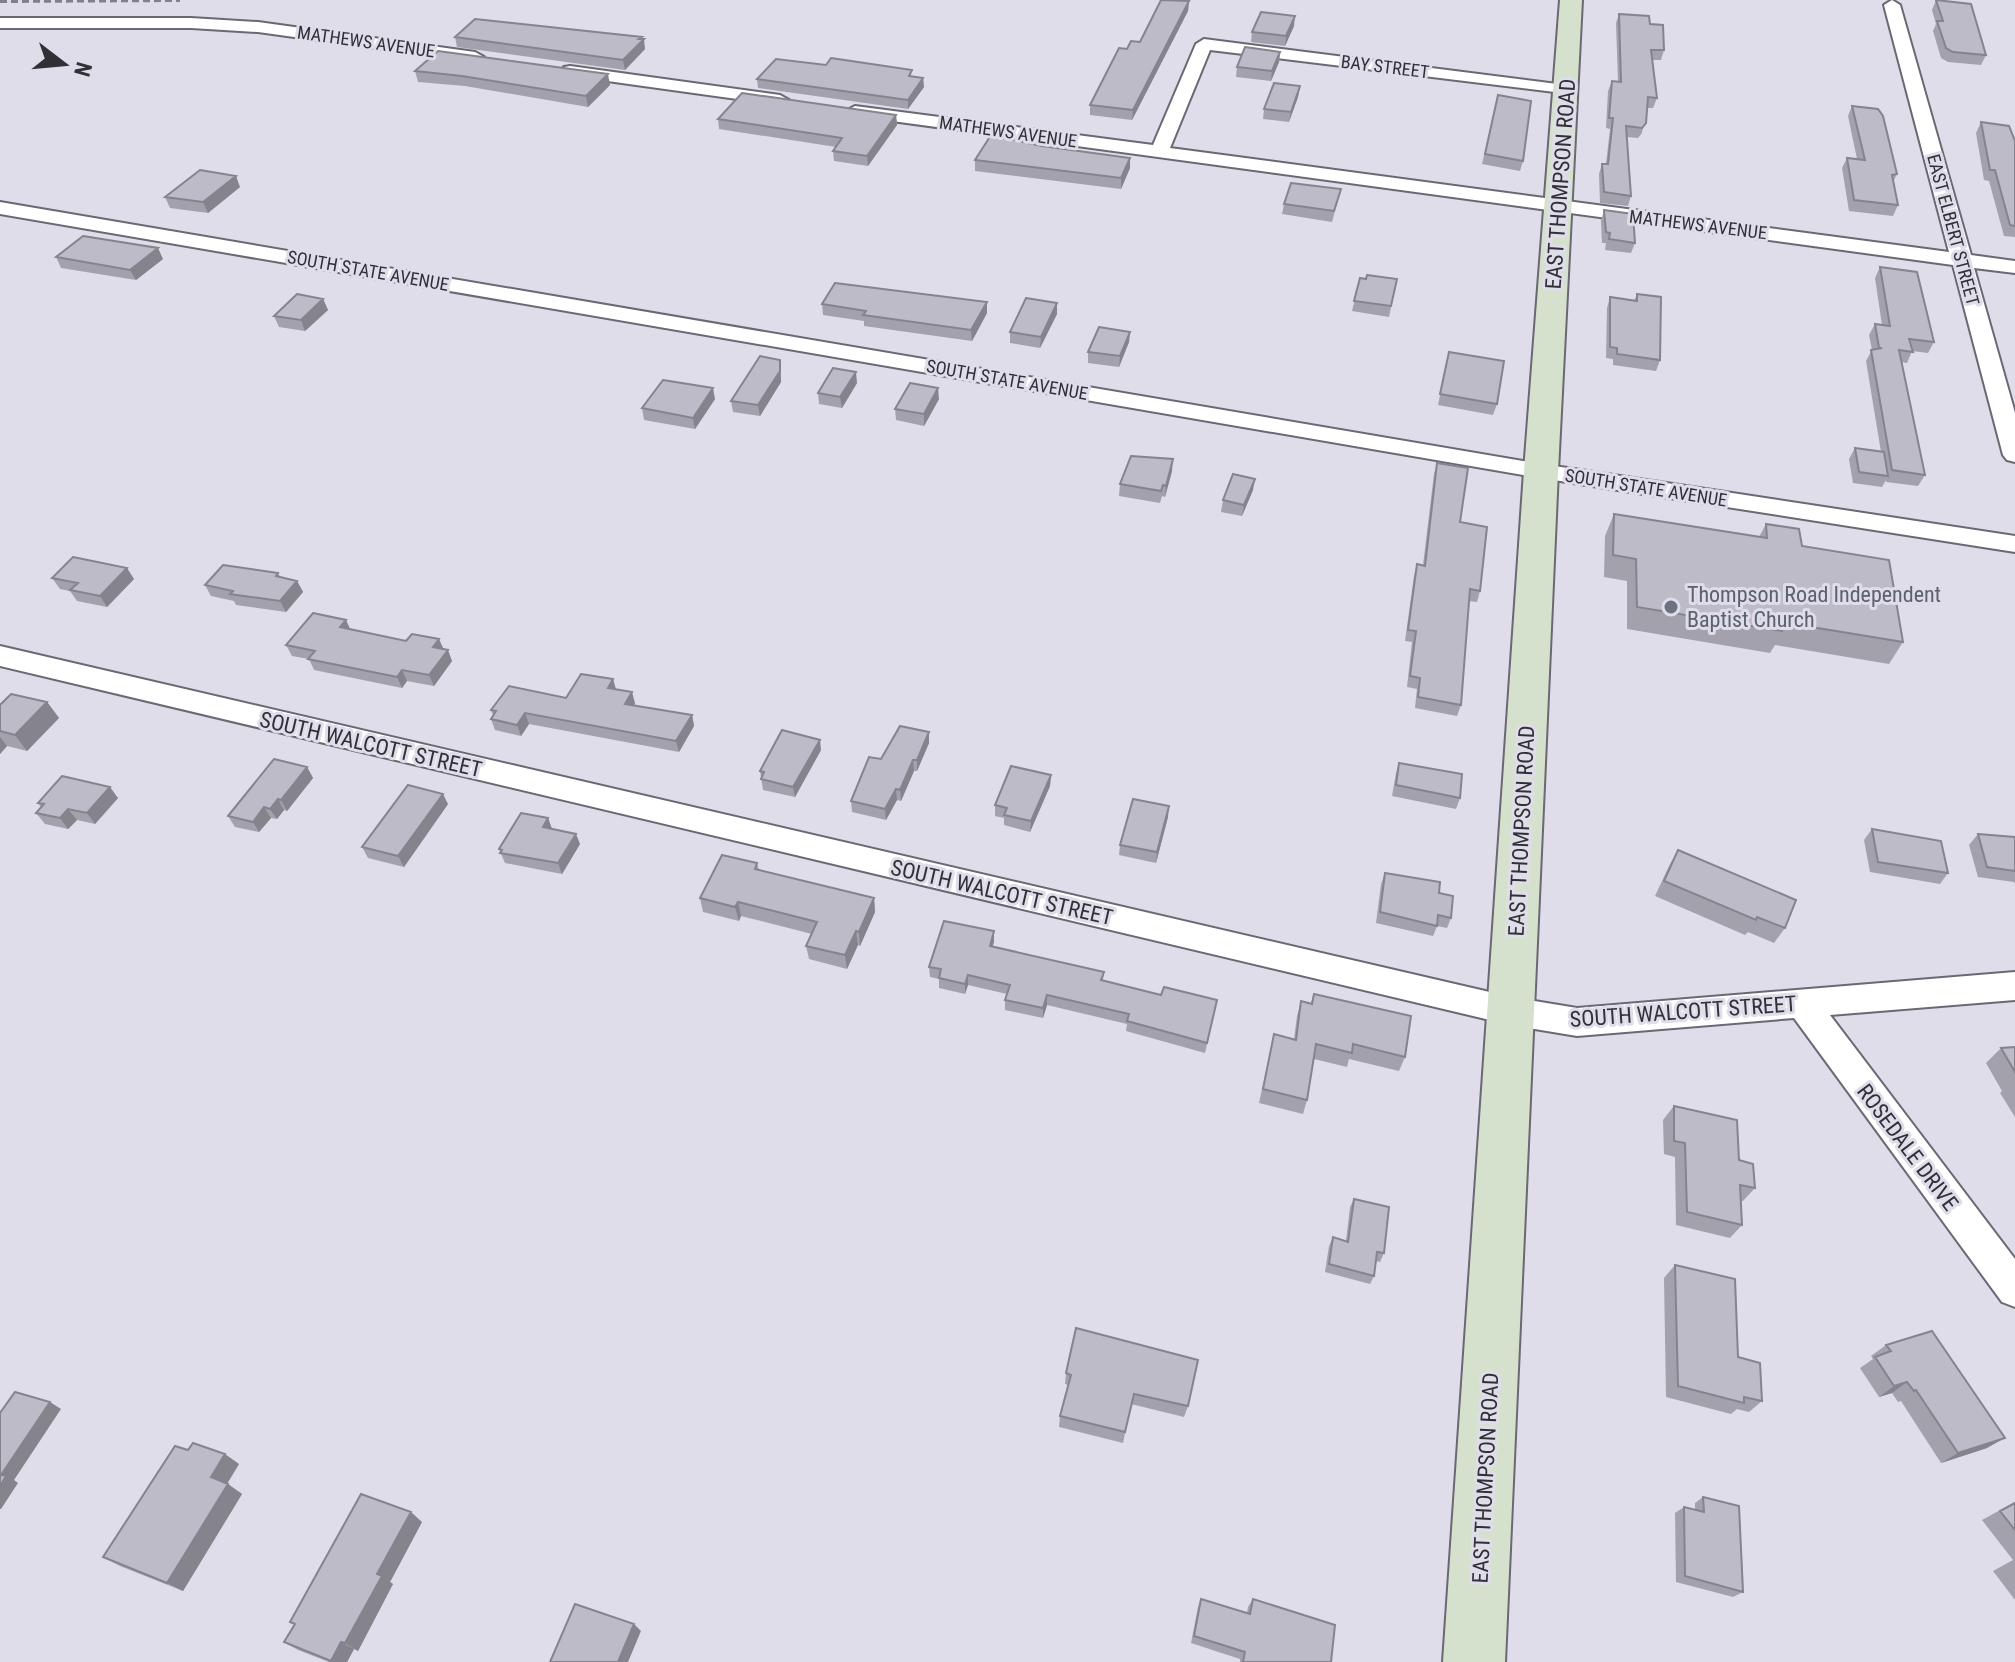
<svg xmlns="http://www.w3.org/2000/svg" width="2015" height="1662" font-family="'Roboto Condensed',sans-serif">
<rect width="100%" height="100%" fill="#dfddea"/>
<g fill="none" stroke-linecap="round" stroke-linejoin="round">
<defs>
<path id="street" d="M1892,0L1900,5L1971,255L2015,261V273L1974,268L2015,413V462L2007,460L2003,455L1953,265L855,116L846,111L855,106L1153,145L1196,44L1204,39L1565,85L1574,90L1571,94L1210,50L1170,148L1949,252L1884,5Z
M0,18H191L258,22L475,52L484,57L475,62L258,32L191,28H0Z
M570,66L780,95L789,100L780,105L564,75L561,71L564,67Z
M0,202L1541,464L2015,536V552L1541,478L0,214Z
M0,646L1511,997L1577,1008L2015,972V1000L1830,1015L2015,1259V1307L2002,1302L1794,1018L1577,1036L1511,1025L0,666Z"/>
<path id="secondary" d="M1560,0H1582L1558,471L1505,1662H1443L1524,471Z"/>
</defs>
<!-- street casing -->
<use href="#street" stroke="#6a6873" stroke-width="4"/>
<!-- secondary casing -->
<use href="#secondary" stroke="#6a6873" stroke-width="4"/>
<!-- street -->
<use href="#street" fill="#fff" fill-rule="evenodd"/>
<!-- secondary -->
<use href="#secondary" fill="#d5e1cd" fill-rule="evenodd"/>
<!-- rail -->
<path stroke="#818089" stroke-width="4" stroke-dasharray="7 4" stroke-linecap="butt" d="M0,1L180,0"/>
</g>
<!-- wall -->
<path fill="#a3a1ac" d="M1936,0L1986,55L1981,65L1948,62L1941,58L1933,31L1936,24L1932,10Z
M1189,1L1188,11L1132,120L1090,115V105L1127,49L1140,42Z
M1619,14L1650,24L1664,50L1661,60H1652L1657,98L1653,108H1647L1642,133L1638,138L1627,137L1631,196L1628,206L1600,203L1599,174L1602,164H1606L1610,129L1606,128L1608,91L1612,81L1618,82L1616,23Z
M1294,26L1285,46L1251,42L1252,32Z
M455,37L642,39L645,49L625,70L457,47Z
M1280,52L1279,62L1271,81L1236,77L1237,67Z
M415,71L610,85L588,107L465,86L418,82Z
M913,77L923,78L924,87L908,109L758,88L757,79Z
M1300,86L1298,97L1289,122L1263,119L1264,109Z
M1498,95L1523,161L1520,171L1482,164Z
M1852,106L1897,174L1893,182L1898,205L1893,216L1849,211L1842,168L1847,158L1857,159L1848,116Z
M896,115L897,125L868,166L834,161L833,151L836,147L719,129L718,119Z
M1981,122L2015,141V237L2004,236L1989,181L1984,180L1976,133Z
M1042,146L1130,158V168L1121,189L975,171V160Z
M240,187L208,213L170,208L165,197Z
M1341,189L1332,222L1282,214L1284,204Z
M1604,210L1635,243L1631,253L1605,250L1606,243H1602L1601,221Z
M56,257L163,259L136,280L61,268Z
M1880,267L1934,342L1928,353L1912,351L1907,363L1901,362L1925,475L1918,486L1886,482V480L1882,487L1853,483L1849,459L1855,448L1881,452L1866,361L1872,350L1869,335L1875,324L1882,325L1875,278Z
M1360,278L1397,279L1389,317L1352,311Z
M1637,294L1660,360L1656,371L1613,365V359L1606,358L1607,308L1610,297L1634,301Z
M323,299L328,310L305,331L279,327L274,316Z
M1057,303V314L1040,348L1010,343V332Z
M822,304L987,313L972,341L864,326V321L823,315Z
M1130,332L1129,342L1119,367L1088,363V352Z
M1449,352L1497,404L1493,415L1438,405Z
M781,371V382L760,416L733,412L731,401Z
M857,383L842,408L819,404L818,393Z
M715,399L695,429L644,420L642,408Z
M939,399L924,426L896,420L895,409Z
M1437,463L1460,522L1480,591L1477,602L1469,601L1461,705L1457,716L1415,708L1417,689L1407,687L1412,642L1405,641L1414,576L1417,564L1423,565L1434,474Z
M1172,471L1165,497L1162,496L1160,503L1119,496L1120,484Z
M1253,490L1242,516L1221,512L1223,500Z
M1614,514L1759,537L1766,524L1802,546L1903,642L1889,664L1775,645L1770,653L1627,629V581L1604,577L1605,536Z
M278,573L280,577L297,581L303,592L286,612L236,605L234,601L211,596L205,585Z
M52,578L134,579L107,607L77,601L70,591L60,589Z
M351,629L443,649L452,661L434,686L407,681L402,688L314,670L309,659L292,656L286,645Z
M613,679L616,690L635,703L634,706L692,715L694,726L679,752L529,724L521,736L495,730L491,719L493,715L491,710L566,698Z
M47,702L59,718L27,751L7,746L0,754V705Z
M929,732V743L917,771H914L901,801L897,800L886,820L852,812L851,801L881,759Z
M821,750L795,797L763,790L760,771Z
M1399,763L1460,798L1456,809L1392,796L1396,773Z
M307,767L313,778L287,811L284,810L277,819L271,818L259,832L235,827L228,816Z
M1051,775L1050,786L1030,832L1004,825V818L995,816V805Z
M118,798L95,824L77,820L68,829L45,824L36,813L41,807L38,803Z
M448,804L404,867L368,858L362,847Z
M1168,817L1156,863L1119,855L1120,845Z
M548,818L552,829L580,844L562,874L505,863L499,849Z
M1872,829L1948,873L1940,884L1870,872L1864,840Z
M1978,834L2015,837V884L2014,882L1978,877L1969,845Z
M1678,850L1785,928L1774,943L1748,932L1745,935L1655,896L1669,866Z
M757,863L759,870L874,898L875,912L860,946L858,945L847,969L809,959L806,946L812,934L741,916L739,921L703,912L700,898Z
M1385,873L1439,893L1451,918L1447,928L1437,926L1433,936L1376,923L1381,884Z
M994,931V941L993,946L1104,972L1103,980L1161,995L1217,1000L1205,1053L1126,1031L1127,1024L1047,1005L1043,1018L1005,1010V1000L1007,994L968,985L965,994L939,988V979L930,977L929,967Z
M1314,994L1405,1057L1399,1071L1349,1059L1347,1067L1314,1059L1307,1100L1303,1114L1259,1103L1274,1034L1294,1039L1297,1016L1301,1001L1311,1003Z
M2015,1047V1117L2000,1093L2002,1091L1986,1063L2001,1048Z
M1674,1106L1739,1160L1755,1188L1743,1201H1741L1742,1225L1730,1238L1676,1225L1675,1157L1664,1154L1663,1120Z
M1354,1199L1384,1253L1380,1262L1376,1261L1374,1276L1370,1284L1325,1272L1329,1246L1333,1237L1346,1241L1350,1207Z
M1675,1265L1738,1357L1762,1401L1749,1412L1737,1409L1731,1414L1666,1397L1664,1278Z
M1886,1345L1987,1448L1941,1463L1901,1401L1898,1402L1892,1393L1879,1397L1860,1368L1873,1359L1871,1356Z
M1066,1373L1188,1406L1184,1417L1131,1404L1123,1443L1059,1427L1060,1416L1068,1385L1065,1384Z
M239,1464L227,1484L242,1494L183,1591L120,1566L103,1557Z
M1703,1497L1743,1592L1733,1597L1676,1582L1675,1513L1684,1507L1695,1510V1503Z
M2015,1502V1600L1993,1571L2013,1560L1982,1520Z
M422,1522L390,1582L393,1584L358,1651L354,1649L347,1662H329L298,1650L284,1642L294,1624L290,1622Z
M1201,1599L1247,1613L1248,1607L1253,1599L1331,1662H1240V1659L1191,1643L1198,1607Z"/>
<!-- shaded-wall -->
<path fill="#85838c" d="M1189,1L1188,11L1132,120L1133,110Z
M1295,16L1294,26L1285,46L1286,36Z
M642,37V41L644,39L645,49L625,70L623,60Z
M1280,52L1279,62L1271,81L1272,71Z
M608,74L610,85L588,107L586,96Z
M923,78L924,87L908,109V100Z
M1300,86L1298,97L1289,122L1291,112Z
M896,115L897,125L868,166L867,156Z
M1130,158V168L1121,189V178Z
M236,176L240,187L208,213L203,202Z
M158,248L163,259L136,280L130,270Z
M323,299L328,310L305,331L301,320Z
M987,302V313L972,341L971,330Z
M1057,303V314L1040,348L1041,337Z
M1130,332L1129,342L1119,367L1120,356Z
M780,360L781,382L760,416L758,405Z
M856,372L857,383L842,408L840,397Z
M713,388L715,399L695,429L693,418Z
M938,388L939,399L924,426V414Z
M1173,459L1172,471L1165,497L1166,486Z
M1255,479L1253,490L1242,516L1244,505Z
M127,568L134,579L107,607L100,596Z
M297,581L303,592L286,612L280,601Z
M346,620L351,631L340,627Z
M439,639L444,650L433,647Z
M448,650L452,661L434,686L429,675Z
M402,670L407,681L402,688L397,677Z
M613,679L616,690L608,688Z
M632,692L635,703L628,715L625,704Z
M47,702L59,718L27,751L15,735Z
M525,713L529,724L521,736L517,725Z
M692,715L694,726L679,752L676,741Z
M929,732V743L917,771V760Z
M0,737L7,746L0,754Z
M820,740L821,750L795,797L793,787Z
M913,760L914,771L901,801L900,790Z
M307,767L313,778L287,811L281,800Z
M1051,775L1050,786L1030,832L1031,821Z
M110,787L118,798L95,824L87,813Z
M896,789L897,800L886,820L885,809Z
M443,794L448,804L404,867L398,856Z
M278,799L284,810L277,819L270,809Z
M1169,806L1168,817L1156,863L1157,852Z
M264,807L271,818L259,832L253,822Z
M68,809L77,820L68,829L60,818Z
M548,818L552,829L543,827Z
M576,834L580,844L562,874L558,863Z
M874,898L875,912L860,946L859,932Z
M738,902L741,916L739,921L735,907Z
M856,931L858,945L847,969L845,955Z
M994,931V941L990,956V946Z
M968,975V985L965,994V984Z
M1047,995V1005L1043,1018V1008Z
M1907,1382L1892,1393L1879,1397L1894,1386Z
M50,1402L61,1409L14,1480L18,1483L1,1509H0V1486L1,1475Z
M2005,1438L1987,1448L1941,1463L1958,1453Z
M225,1454L239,1464L225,1487L211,1477Z
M228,1484L242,1494L183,1591L167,1583Z
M411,1512L422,1522L390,1582L393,1584L358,1651L345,1643L377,1574Z
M634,1624L641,1631L628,1662H618Z
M341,1642L354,1649L347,1662H333L331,1661Z"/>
<!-- building -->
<path fill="#bebbc8" stroke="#85838c" stroke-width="2" d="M1161,0L1189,1L1133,110L1090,105L1119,48L1127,49L1131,41L1140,42Z
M1936,0L1971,4L1986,55L1953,52L1946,48L1937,21H1943Z
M1261,12L1295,16L1286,36L1252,32Z
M1619,14L1649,16L1650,24L1663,25L1664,50H1651L1657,98L1648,97L1646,123L1642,128L1626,126L1631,196L1604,192L1602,164H1608L1613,118H1609L1612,81L1621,82Z
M475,19L642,37L639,39H644L623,60L455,37Z
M1245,47L1280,52L1272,71L1237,67Z
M438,51L608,74L586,96L462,76L415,71Z
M831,58L912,70L909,76L923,78L908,100L757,79L776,59L826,65Z
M1274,83L1300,86L1291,112L1264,109Z
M742,93L896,115L867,156L833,151L842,138L718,119Z
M1498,95L1531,101L1523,161L1485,154Z
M1852,106L1878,109L1883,116L1897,174L1892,175L1898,205L1854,200L1847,158L1865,160Z
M1981,122L2009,126L2015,141V226L2010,225L1995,170H1990Z
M991,135L1042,146L1130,158L1121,178L975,160Z
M200,170L236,176L203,202L165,197Z
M1291,183L1341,189L1334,211L1284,204Z
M1604,210L1633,214L1635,243L1609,239L1610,233L1606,232Z
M83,236L158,248L130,270L56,257Z
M1880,267L1917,272L1934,342L1909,339L1913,352L1899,350L1925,475L1892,470L1871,350L1882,348H1879L1875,324L1890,326Z
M1367,275L1397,279L1391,306L1354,301L1360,278L1366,279Z
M835,283L987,302L971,330L863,315L866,311L822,304Z
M297,294L323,299L301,320L274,316Z
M1637,294L1661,297L1660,360L1617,354V348L1610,347V297L1637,301Z
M1026,298L1057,303L1041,337L1010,332Z
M1099,327L1130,332L1120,356L1088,352Z
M1449,352L1504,361L1497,404L1440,394Z
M760,356L780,360V371L758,405L731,401Z
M833,368L856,372L840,397L818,393Z
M663,380L713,388L693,418L642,408Z
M910,383L938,388L924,414L895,409Z
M1855,448L1884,452L1888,476L1859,472Z
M1131,456L1173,459L1166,486L1163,485L1161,491L1120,484Z
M1437,463L1468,468L1460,522L1487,527L1480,591L1470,589L1461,705L1418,697L1420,678L1410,676L1416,631L1408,630L1417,564L1425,566Z
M1233,474L1255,479L1244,505L1223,500Z
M1614,514L1767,538L1766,524L1799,529L1802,546L1889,560L1903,642L1781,622L1782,631L1637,607L1636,559L1613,555Z
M73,557L127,568L100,596L70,590L78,583L52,578Z
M223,565L278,573L276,576L297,581L280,601L230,594L233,591L205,585Z
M313,613L346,620L340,627L406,641L412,634L439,639L433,647L448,650L429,675L402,670L397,677L308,659L315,651L286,645Z
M581,674L613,679L608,688L632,692L625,704L692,715L676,741L525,713L517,725L491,719L496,711L491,710L509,686L566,698Z
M11,694L47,702L15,735L0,731V705Z
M900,726L929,732L917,760H913L900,790L896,789L885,809L851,801L869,757L881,759Z
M782,730L820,740L793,787L761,779L764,772L760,771Z
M274,759L307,767L281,800L278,799L270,809L264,807L253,822L228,816Z
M1399,763L1462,774L1460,798L1396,785Z
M1011,766L1051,775L1031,821L1004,815L1007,808L995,805Z
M62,776L110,787L87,813L68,809L60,818L36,813L44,804L38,803Z
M408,785L443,794L398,856L362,847Z
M1133,799L1169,806L1157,852L1120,845Z
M521,813L548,818L543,827L576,834L558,863L500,853L502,850L499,849Z
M1872,829L1941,841L1948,873L1878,862Z
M1978,834L2015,837V871L1987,867Z
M1678,850L1796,900L1785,928L1757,917L1756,920L1664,881Z
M722,855L757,863L755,869L874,898L859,932L856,931L845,955L806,946L817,922L738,902L735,907L700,898Z
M1385,873L1440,882L1439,893L1453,896L1451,918L1438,915L1437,926L1380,912Z
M944,921L994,931L990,946L1104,972L1101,980L1161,995L1164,987L1217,1000L1207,1043L1127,1021L1129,1014L1047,995L1043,1008L1005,1000L1010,985L968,975L965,984L939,978L941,969L929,967Z
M1314,994L1411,1016L1405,1057L1353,1044L1352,1053L1316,1044L1307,1100L1263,1089L1274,1034L1296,1040L1301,1001L1312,1004Z
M2015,1047V1072L2001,1048Z
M1674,1106L1737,1120L1739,1160L1753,1164L1755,1188L1740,1185L1742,1225L1687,1212L1685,1143L1674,1141Z
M1354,1199L1389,1207L1384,1253L1377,1252L1374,1276L1329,1264L1333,1237L1348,1242Z
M1675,1265L1735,1279L1738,1357L1760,1363L1762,1401L1744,1397V1403L1678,1386Z
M1076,1328L1198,1360L1188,1406L1134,1394L1125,1432L1060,1416L1071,1375L1066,1373Z
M1932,1331L2005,1438L1958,1453L1916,1390L1914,1391L1907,1382L1894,1386L1875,1357L1891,1351L1886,1345Z
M15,1392L50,1402L1,1475L6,1476L0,1486V1413Z
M193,1443L225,1454L211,1477L228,1484L167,1583L103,1557L175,1446L188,1450Z
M361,1494L411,1512L377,1574L382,1576L345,1643L341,1642L331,1661L284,1642L295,1624L290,1622Z
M1703,1497L1739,1506L1743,1592L1685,1576L1684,1507L1704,1512Z
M2015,1503V1530L2000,1511Z
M1201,1599L1250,1614L1253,1599L1335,1625L1331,1662H1243L1245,1652L1194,1636Z
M575,1604L634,1624L618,1662H550Z"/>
<!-- markers -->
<circle fill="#6b7280" stroke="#dfddea" stroke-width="3" cx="1671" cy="607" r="8"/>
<g text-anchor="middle" stroke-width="6" stroke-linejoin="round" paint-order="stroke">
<!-- far-street labels -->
<g font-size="18" fill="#313036" stroke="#dfddea">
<text transform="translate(366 42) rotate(8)" y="6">MATHEWS AVENUE</text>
<text transform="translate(1385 67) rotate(7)" y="6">BAY STREET</text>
<text transform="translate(1008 132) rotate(8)" y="6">MATHEWS AVENUE</text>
<text transform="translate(1698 225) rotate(7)" y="6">MATHEWS AVENUE</text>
<text transform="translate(1953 230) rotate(75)" y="6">EAST ELBERT STREET</text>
<text transform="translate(368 271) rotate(10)" y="6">SOUTH STATE AVENUE</text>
<text transform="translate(1007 380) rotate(10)" y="6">SOUTH STATE AVENUE</text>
<text transform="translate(1646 488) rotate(9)" y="6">SOUTH STATE AVENUE</text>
</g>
<!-- street labels -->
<g font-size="22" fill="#313036" stroke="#dfddea">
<text transform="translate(1560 184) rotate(-86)" y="8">EAST THOMPSON ROAD</text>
<text transform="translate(371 744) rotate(13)" y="8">SOUTH WALCOTT STREET</text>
<text transform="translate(1521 831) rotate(-87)" y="8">EAST THOMPSON ROAD</text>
<text transform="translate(1002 892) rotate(13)" y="8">SOUTH WALCOTT STREET</text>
<text transform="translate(1683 1011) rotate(-4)" y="8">SOUTH WALCOTT STREET</text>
<text transform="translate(1908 1147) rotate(53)" y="8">ROSEDALE DRIVE</text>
<text transform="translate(1485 1478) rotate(-87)" y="8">EAST THOMPSON ROAD</text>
</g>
<!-- worship labels -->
<g font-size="22" fill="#5b616d" stroke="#dfddea" text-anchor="start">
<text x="1687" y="602">Thompson Road Independent<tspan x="1687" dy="25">Baptist Church</tspan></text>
</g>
</g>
<!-- north arrow -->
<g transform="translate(64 64) rotate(106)" stroke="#dfddea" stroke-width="6" paint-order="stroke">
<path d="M0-6L14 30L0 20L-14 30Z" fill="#313036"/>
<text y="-12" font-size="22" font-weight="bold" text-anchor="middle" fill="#313036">N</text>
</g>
</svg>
